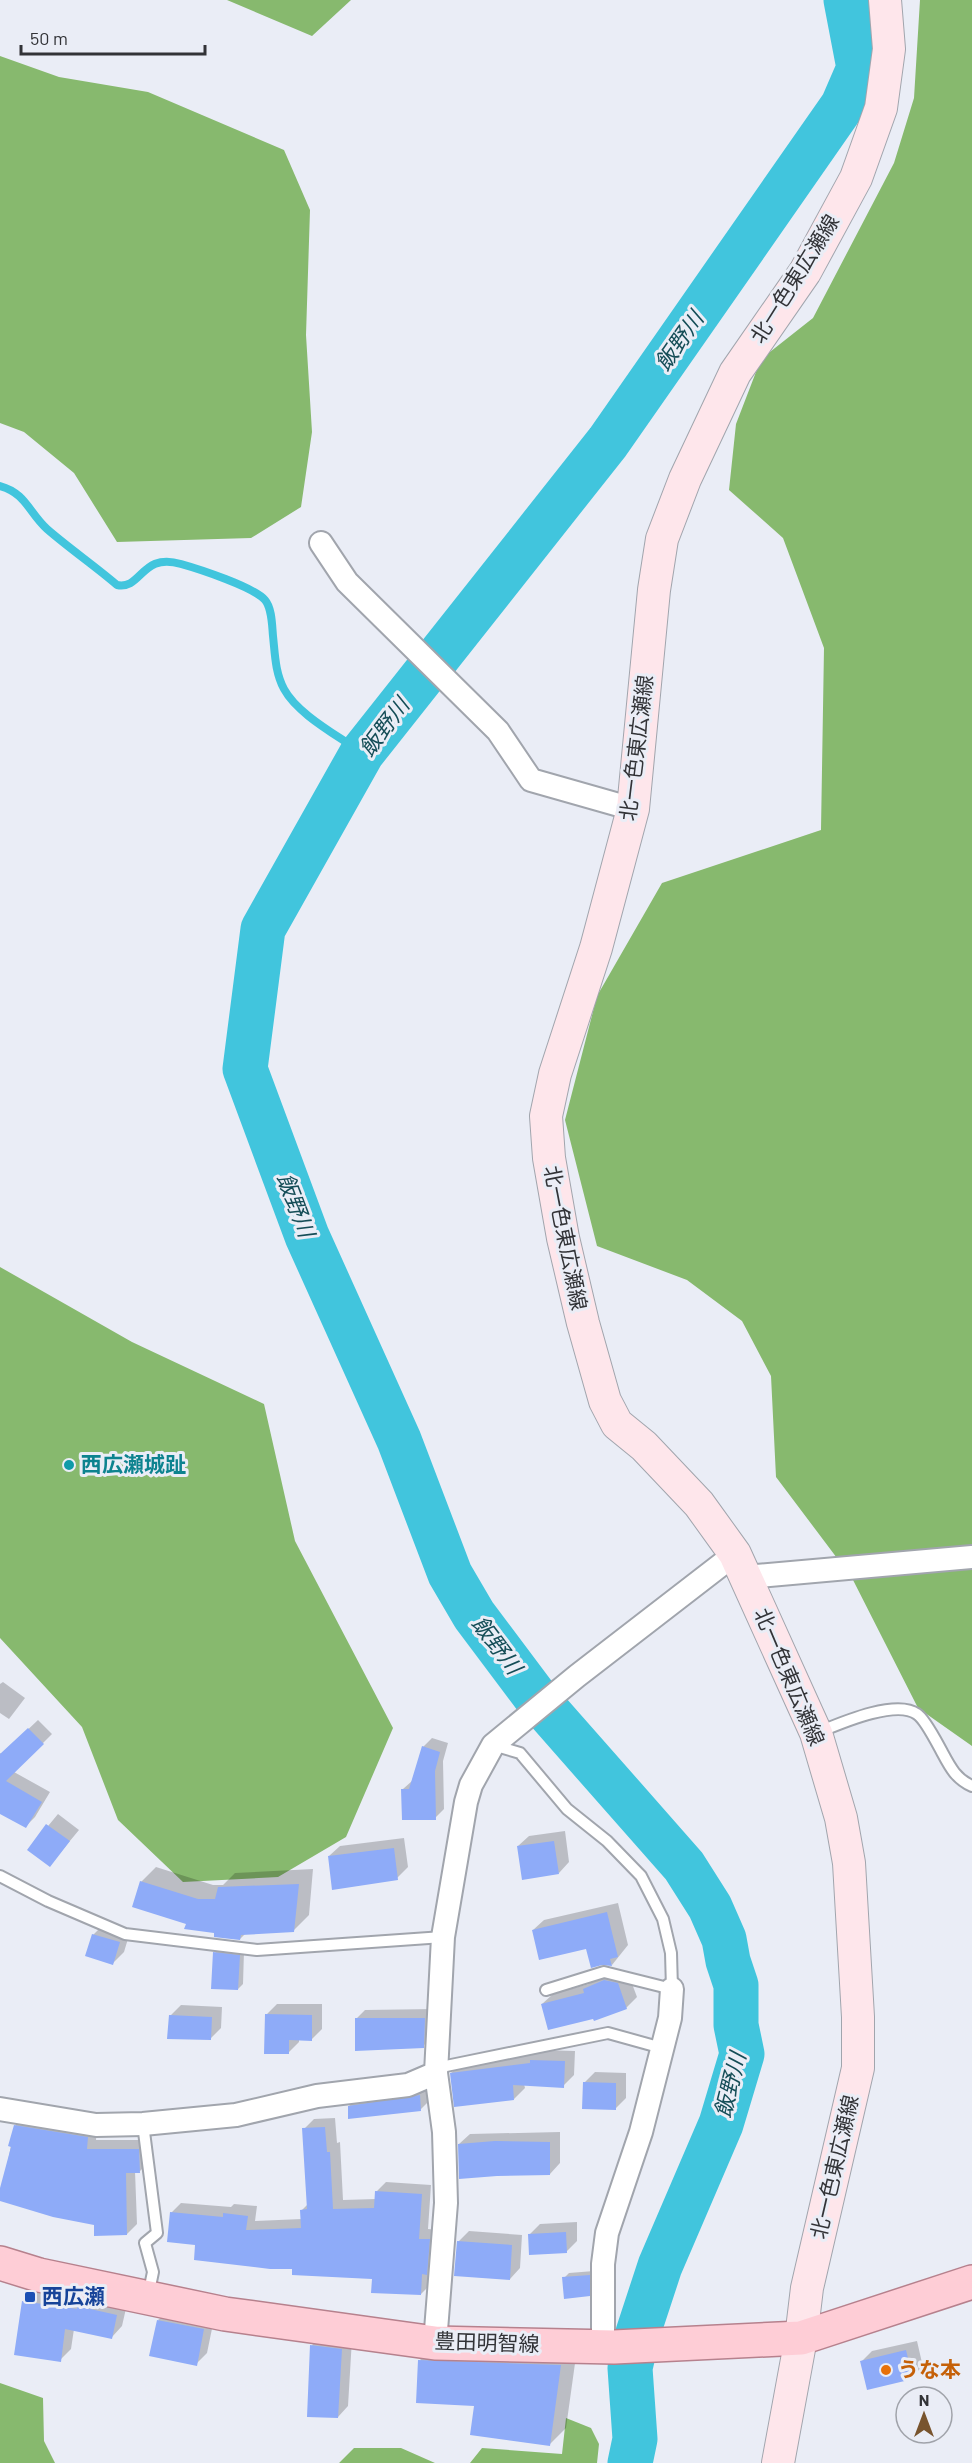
<svg xmlns="http://www.w3.org/2000/svg" width="972" height="2463" font-family="Barlow,'Noto Sans JP',sans-serif">
<rect width="100%" height="100%" fill="#eaedf6"/>
<!-- forest -->
<path fill="#87b96e" d="M227,0H351L312,36Z
M920,0H972V1746L918,1708L852,1578L776,1477L771,1376L742,1321L687,1280L597,1246L565,1120L597,996L662,883L821,830L824,648L783,538L729,490L736,424L761,359L813,318L894,163L914,98Z
M0,56L59,77L148,92L284,150L310,210L306,335L312,432L301,507L251,538L117,542L74,473L24,432L0,423Z
M0,1267L132,1342L264,1404L295,1541L393,1728L346,1837L278,1877L183,1882L118,1820L82,1727L0,1638Z
M0,2383L43,2398L44,2441L55,2463H0Z
M566,2418L591,2428L599,2444L597,2463H470L482,2448L562,2454Z
M354,2448H401L435,2463H339Z"/>
<!-- shadow -->
<path fill="#0003" d="M3,1682L25,1698L9,1719L0,1713V1684Z
M38,1720L52,1734L14,1772L50,1792L35,1817L26,1826L0,1804V1753L2,1754Z
M432,1738L448,1743L443,1761L444,1809L435,1818L403,1789L412,1781L423,1747Z
M58,1814L79,1830L50,1865L29,1849Z
M565,1831L569,1862L559,1873L518,1846L529,1836Z
M404,1838L408,1867L397,1878L329,1856L340,1846Z
M156,1867L213,1885H223L235,1873L313,1869L309,1915L294,1930L246,1933L240,1939L188,1923L141,1882Z
M618,1903L628,1945L612,1965L587,1947L533,1930L544,1920Z
M104,1924L130,1932L124,1952L113,1963L93,1935Z
M220,1948L244,1951L243,1984L238,1989L215,1953Z
M628,1973L637,1997L626,2008L594,2017L542,2004L553,1994L589,1984L595,1979Z
M277,2004H322V2029L311,2040L299,2039V2042L288,2053L267,2014Z
M181,2005L222,2007L221,2028L210,2039L170,2016Z
M434,2009L432,2037L423,2046L357,2050L356,2019L365,2010Z
M542,2050L575,2051L574,2075L563,2086L524,2084L525,2088L514,2099L451,2073L462,2063L538,2053Z
M595,2072L626,2073V2098L615,2109L584,2083Z
M427,2089L428,2102L421,2109L349,2106L357,2099Z
M25,2116L97,2128L96,2140H148L150,2161L140,2171H135L137,2224L127,2234L95,2223L0,2200L15,2126Z
M335,2118L337,2143L340,2142L343,2200L376,2199V2192L386,2182L431,2185L428,2229L439,2230L431,2284L421,2294L373,2277L294,2267L197,2244L171,2213L181,2203L231,2207L234,2204L257,2206L255,2221L302,2219V2210L308,2204L304,2129L314,2119Z
M560,2132V2163L550,2174L459,2144L470,2134Z
M577,2222V2241L566,2252L530,2234L540,2224Z
M469,2231L522,2235L520,2268L510,2279L458,2242Z
M594,2271V2290L589,2295L564,2278L569,2273Z
M34,2291L127,2304L122,2326L112,2337L74,2329L71,2349L60,2360L23,2302Z
M169,2310L214,2319L207,2353L196,2364L158,2320Z
M323,2335L352,2339L348,2406L338,2417L312,2345Z
M917,2341L923,2367L912,2378L862,2361L872,2351Z
M436,2344L577,2349L566,2428L550,2444L476,2405L420,2360Z"/>
<g fill="none" stroke-linecap="round" stroke-linejoin="round">
<!-- stream -->
<path stroke="#41c5dd" stroke-width="8" d="M0,486C26,493 29,513 47,529C70,549 95,566 117,585C142,590 141,552 181,564C199,569 254,587 265,600C272,608 272,625 273,636C275,654 275,672 284,689C298,715 339,736 362,753"/>
<!-- river -->
<path stroke="#41c5dd" stroke-width="45" d="M630,2463L635,2439L630,2368L638,2333L660,2266L721,2124L742,2054L736,2025V1985L728,1961L724,1939L710,1907L684,1866L537,1699L474,1615L450,1574L399,1440L307,1236L245,1069L263,929L362,753L608,442L843,105L859,68L846,0"/>
</g>
<!-- building -->
<path fill="#8eabf8" d="M28,1728L44,1744L6,1781L42,1802L26,1828L0,1814V1754Z
M422,1746L440,1752L435,1771L436,1820H402L401,1789H409Z
M46,1824L70,1841L50,1867L27,1850Z
M554,1841L559,1874L522,1880L517,1846Z
M394,1848L398,1880L332,1890L328,1856Z
M140,1881L198,1899H215L218,1887L299,1884L294,1932L241,1935L240,1940L214,1937V1933L184,1929L186,1924L132,1907Z
M607,1912L618,1957L610,1959L612,1966L602,1965L591,1968L586,1949L539,1960L532,1930Z
M92,1934L120,1942L113,1965L85,1956Z
M213,1952L240,1955L238,1990L211,1989Z
M604,1980L618,1983L627,2009L594,2021L593,2019L548,2030L541,2004L584,1993L583,1989Z
M265,2014L312,2015V2041L289,2040V2054H264Z
M169,2015L212,2017L211,2040L167,2039Z
M355,2018H425L424,2048L355,2051Z
M530,2060L565,2061L564,2088L513,2085L514,2100L454,2107L450,2073L530,2063Z
M583,2082L616,2083V2110L582,2109Z
M420,2095L421,2111L348,2119V2106Z
M14,2125L88,2137L87,2149H139L140,2173H126L127,2235L94,2236V2225L53,2217L0,2201V2188L11,2147L8,2146Z
M325,2127L327,2152H330L333,2209L374,2208L375,2191L422,2194L419,2239H430L427,2275L422,2274L421,2295L371,2293L372,2279L292,2275V2269H270L194,2260L195,2245L167,2242L170,2212L223,2217V2213L248,2216L246,2230L301,2228L300,2210L307,2209L302,2128Z
M495,2141L550,2142V2175L497,2176L459,2179L458,2144Z
M566,2232L567,2253L529,2255L528,2234Z
M457,2241L512,2245L510,2280L454,2276Z
M590,2275V2296L564,2299L562,2277Z
M22,2301L77,2309V2306L117,2315L112,2339L65,2329L61,2362L14,2355Z
M157,2320L204,2329L197,2366L149,2356Z
M310,2345L342,2349L338,2418L307,2417Z
M906,2350L913,2379L867,2390L860,2361Z
M418,2360L561,2365L550,2446L470,2435L474,2406L416,2403Z"/>
<g fill="none" stroke-linecap="round" stroke-linejoin="round">
<defs>
<path id="lane" d="M819,1732C841,1723 896,1699 917,1714C925,1719 937,1743 942,1752C950,1767 956,1779 972,1786
M493,1745L520,1753L567,1809L607,1841L641,1876L663,1919L671,1953L672,1989L604,1972L546,1990
M0,1876L48,1901L125,1934L257,1950L443,1937
M436,2073L446,2066L608,2033L662,2048
M143,2124L157,2233L145,2243L153,2272L148,2296"/>
<path id="street" d="M321,543L347,582L498,731L531,780L633,809
M746,1577L972,1557
M0,2109L96,2125L143,2124L236,2115L317,2096L408,2085L436,2073
M435,2343L446,2203L444,2132L436,2073L443,1937L466,1802L471,1785L493,1745L577,1676L735,1554
M603,2346V2264L607,2233L641,2132L670,2018L672,1989"/>
<path id="secondary" d="M778,2463L801,2338L807,2288L858,2068V2017L849,1863L841,1818L816,1733L735,1554L699,1504L644,1446L617,1424L605,1401L583,1323L563,1238L549,1158L546,1116L555,1074L596,948L633,809L654,590L662,539L685,479L735,373L805,272L856,178L881,108L889,49L885,0"/>
<path id="primary" d="M0,2263L39,2275L225,2314L435,2343L614,2347L801,2338L972,2282"/>
</defs>
<!-- lane casing -->
<use href="#lane" stroke="#a1a5ad" stroke-width="14"/>
<!-- street casing -->
<use href="#street" stroke="#a1a5ad" stroke-width="26"/>
<!-- secondary casing -->
<use href="#secondary" stroke="#a1a5ad" stroke-width="34"/>
<!-- primary casing -->
<use href="#primary" stroke="#b6818d" stroke-width="36"/>
<!-- lane -->
<use href="#lane" stroke="#fff" stroke-width="10"/>
<!-- street -->
<use href="#street" stroke="#fff" stroke-width="22"/>
<!-- secondary -->
<use href="#secondary" stroke="#fee6eb" stroke-width="32"/>
<!-- primary -->
<use href="#primary" stroke="#fecdd6" stroke-width="33"/>
</g>
<!-- markers -->
<circle fill="#0f9aa8" stroke="#eaedf6" stroke-width="2" cx="69" cy="1465" r="6"/>
<rect fill="#1a4fb4" stroke="#eaedf6" stroke-width="2" x="24" y="2291" width="12" height="12" rx="3"/>
<circle fill="#e8710a" stroke="#eaedf6" stroke-width="2" cx="886" cy="2370" r="6"/>
<g text-anchor="middle" stroke-width="6" stroke-linejoin="round" paint-order="stroke">
<!-- street labels -->
<g font-size="21" fill="#323337" stroke="#eaedf6">
<text transform="translate(795 279) rotate(-58)" y="7">北一色東広瀬線</text>
<text transform="translate(637 748) rotate(-83)" y="7">北一色東広瀬線</text>
<text transform="translate(565 1238) rotate(79)" y="7">北一色東広瀬線</text>
<text transform="translate(789 1677) rotate(67)" y="7">北一色東広瀬線</text>
<text transform="translate(835 2167) rotate(-77)" y="7">北一色東広瀬線</text>
<text transform="translate(487 2343) rotate(2)" y="7">豊田明智線</text>
</g>
<!-- culture labels -->
<g font-size="21" font-weight="bold" fill="#0d838f" stroke="#eaedf6" text-anchor="start">
<text x="81" y="1472">西広瀬城趾</text>
</g>
<!-- transit labels -->
<g font-size="21" font-weight="bold" fill="#164399" stroke="#eaedf6" text-anchor="start">
<text x="42" y="2304">西広瀬</text>
</g>
<!-- food labels -->
<g font-size="21" font-weight="bold" fill="#c56008" stroke="#eaedf6" text-anchor="start">
<text x="898" y="2377">うな本</text>
</g>
<!-- water labels -->
<g font-size="22" font-style="italic" fill="#154d57" stroke="#eaedf6">
<text transform="translate(679 341) rotate(-55)" y="8">飯野川</text>
<text transform="translate(384 727) rotate(-53)" y="8">飯野川</text>
<text transform="translate(296 1205) rotate(69)" y="8">飯野川</text>
<text transform="translate(497 1645) rotate(53)" y="8">飯野川</text>
<text transform="translate(730 2085) rotate(-76)" y="8">飯野川</text>
</g>
</g>
<!-- north arrow -->
<g transform="translate(924 2415)"><circle r="28" fill="#eaedf6" stroke="#a0a3aa" stroke-width="1.5"/>
<path d="M0-4.5L10 22L0 15L-10 22Z" fill="#78542e"/>
<text y="-9" font-size="16" font-weight="bold" text-anchor="middle" fill="#323337">N</text>
</g>
<!-- scale -->
<path d="M21 45v9h184v-9" fill="none" stroke="#323337" stroke-width="3"/>
<text x="30" y="45" font-size="18" fill="#323337" stroke="#eaedf6" stroke-width="4.5" paint-order="stroke">50 m</text>
</svg>
